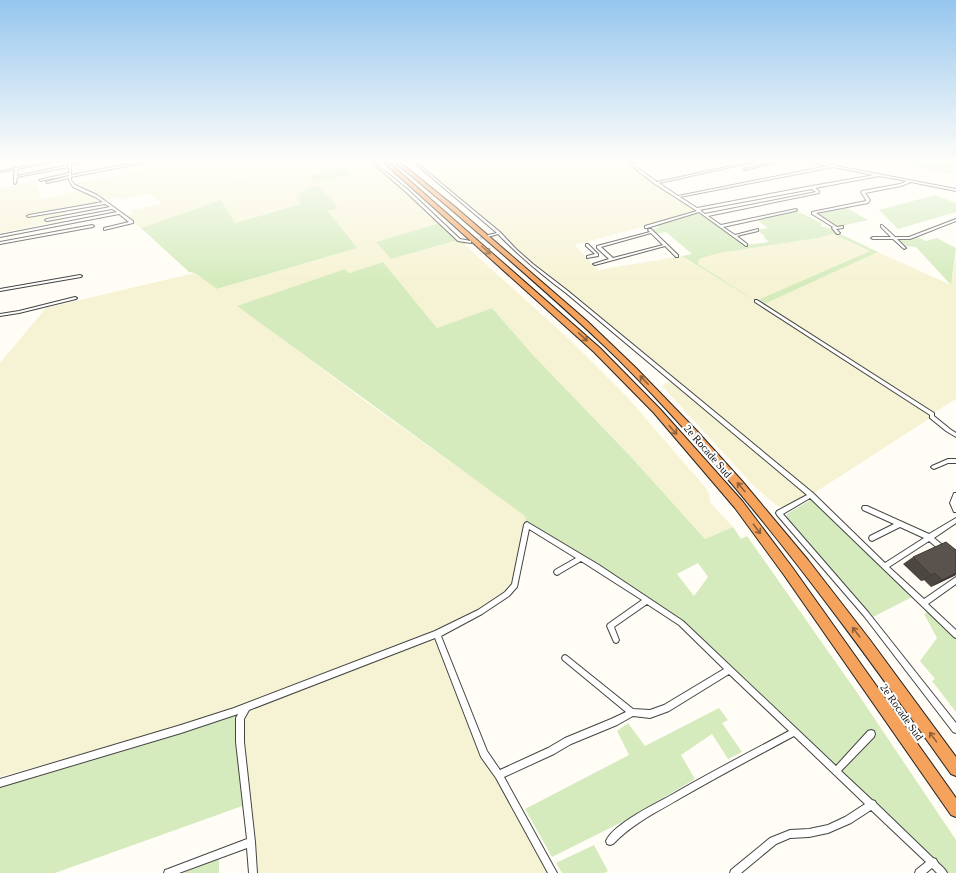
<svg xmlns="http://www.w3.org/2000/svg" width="956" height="873" font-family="'Times New Roman',serif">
<rect width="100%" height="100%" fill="#fffdf5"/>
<!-- farmland -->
<path fill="#f6f3d4" d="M188,160H190L195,166L221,160H282L233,180L290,160H370L440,223L376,242L391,259L454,241L465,245L570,340L628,398L705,487L709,493L710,502L733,527L705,539L632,458L533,355L492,308L437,328L383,262L349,273L345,269L238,306L365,401L526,516L527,525L515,585L507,594L437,634L484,754L553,873H253L234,712L0,777V363L46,308L195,273L218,289L357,248L328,211L338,208L300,203L235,223L221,200L141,228L124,217L133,214L130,211L163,203L148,193L121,200L119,197L103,201L93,195L100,203L66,211L64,220L0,233V189L37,180L41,200L83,189L73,184Z
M412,160H624L700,211L575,245L598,270L682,256L734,288L698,264L699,259L719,253L818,238L833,234L870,251L757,301L762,305L878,252L951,285L956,255V399L932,414V417L811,495L567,292L537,269L499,233Z
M670,382L675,384L794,485L801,488L805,492V495L785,507L777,506L753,485L662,386Z"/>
<!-- green -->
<path fill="#d5ebbd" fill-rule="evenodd" d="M886,160H956V170L953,174Z
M345,167L352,174L316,183L310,176Z
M319,186L338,208L328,211L357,248L217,289L195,273L189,272L141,228L221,200L235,223L300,204L299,194L309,188Z
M935,195L956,203V212L898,229L879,210Z
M847,208L868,220L837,227L815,214Z
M795,210L823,224L820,226L835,230L838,233L878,252L762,305L682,256L692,254L666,232L656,234L652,230L659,227L656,224L700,211L746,245L769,242L763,237L765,236L757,230L768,228L756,219ZM833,234L870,251L756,301L698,264L699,259L719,253L818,238Z
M440,223L462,242H466L465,245L454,241L391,259L376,242Z
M918,237L926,241L937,238L956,248L951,285L916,247L906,246L899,239H910Z
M383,262L437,328L492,308L533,355L632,458L705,539L733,527L741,539L747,536L858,694L956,840V873H943L681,623L527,525L525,516L237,306L345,269L349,273ZM698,563L708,577L694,596L677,574Z
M812,499L912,597L873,617L787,518V514Z
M929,611L956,638V712L932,681L935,679L920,661L937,638L924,614Z
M247,707L240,718L248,804L55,873H0V786Z
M719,708L728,720L722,723L742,752L728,759L712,734L681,755L695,779L624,821L552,857L525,809L629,755L617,731L628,723L645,746Z
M594,845L608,871L604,873H562L556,863Z
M219,859V873H180Z"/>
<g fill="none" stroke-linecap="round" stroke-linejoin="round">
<!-- minor-tunnel -->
<path stroke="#dbdad3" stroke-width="3" stroke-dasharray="3 1.5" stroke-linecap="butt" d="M471,241L488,236"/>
<defs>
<path id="minor" d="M56,160H60L18,169L17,176L69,165L68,164L69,163V160H71V163L89,160H94L71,164V175L150,160H154L153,161L71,177V180L75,185L97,195L133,221V223L104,230V228L129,222L119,214L0,237V235L117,212L112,209L47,221L45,220L47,219L110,207L105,204L28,217L27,216L29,215L103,202L95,197L73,187L69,180V178L47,183L46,182L69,176V175L40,181L39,180L69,173V167L17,177L16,183L15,184L14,183V176L15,169L2,172L1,171Z
M369,160H371L407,189L460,239L471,241V243L458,241L405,191Z
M411,160H413L500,232L516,249L533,264L568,291L813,493L885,563L924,538L900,527L872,541L870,540L869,538L870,536L894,524L863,510L862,508L863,506H867L929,534L956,518V523L934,538L945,547L946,549L945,551L943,552L941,551L929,541L889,567L924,599L956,577V584L928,604L956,630V638L954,637L810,498L783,514L868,612L956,723V733L953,732L864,616L777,515L776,513L777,511L807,495L566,293C542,275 519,256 498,234L488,237V235L497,233Z
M643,160H647L631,163L657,182L759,160H763L659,183L678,196L828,166L800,161L799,160H803L833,165L836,164V160H838V164L836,166L956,189V191L911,182L901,186L865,193L870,200L868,203L816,213L837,227L843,226V228L836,229L840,233L838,234H837L832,228L833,227L812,214V212L866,201V200L861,192L862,191L900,184L907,181L879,176L815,188L819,191V193L708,216L721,225L796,209L797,210L795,211L723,227L735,235L758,229V231L737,236L747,244V246H746L699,212L647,228H645V226L697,211L655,184L628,163ZM833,167L874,175L812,186L697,208L680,197ZM812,189L816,192L705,214L701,211V210H699Z
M782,160H786L745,170L744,169Z
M956,219V221L910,239H897L906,248L904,249L893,239H873L871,238L873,237H891L881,227V225H882L895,237H909Z
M92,225L94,226L93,227L0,244V242Z
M649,229H651L678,255V257H676L665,246L595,265L593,264L609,259L597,248V246L650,232L648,230ZM651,233L663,245L613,258L601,247Z
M586,244H588L598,254V256L587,258V256L595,254L586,246Z
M80,275L82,276L81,277L0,291V289Z
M75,297L77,298L76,299L19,313L0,316V314L19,311Z
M755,300H757L934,413V416L950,429L956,433V437L946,431L930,418V415L755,302Z
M948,459H956V463H948L934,469L932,468L931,467L932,466Z
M954,493H956V512H954L950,503Z
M527,522L599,565L683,621L836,766L868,731L871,730L874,731L875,734L874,737L841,771L872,800L875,801L876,803L933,858L936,859C938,865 945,867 947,873H937L932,868L926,873H915L916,870L926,862L871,810L851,823L828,833L809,837L790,838L776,844L741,873H730L731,870L770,838L790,830L809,829L828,825L845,817L865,804L794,736C755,757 717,777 679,799C655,813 632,824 613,844L610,845L607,844L606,841C613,824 657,803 673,794C711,772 750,752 789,731L729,674L669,711L650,718L633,716L617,725L571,744L554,754L504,777L557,873H548L496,778L481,757L435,638L249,710L244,719V742L255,842L257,873H249L247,848L179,873H164L165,870L168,869L247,839L236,742V718L238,714L181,733L0,787V779L181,725L234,708L435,631L478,610L505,592L512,584L524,525L525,523ZM529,529L576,558L555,570L554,572L555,574L557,575L559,574L581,561L642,600L608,624L607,626L614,642L616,643L618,642L619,640L614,627L647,604L679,625L724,669L664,705L650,710L633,709L567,656L565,655L563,656L562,658L563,660L626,712L611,719L565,738L548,748L500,770L487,751L441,636L482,614L509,596L517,587Z"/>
<path id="motorway" d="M381,160H386L600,348L660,409L743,502L792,567L956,798V817L951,815L784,575L735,508L654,413L594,352Z
M392,160H397L454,206L587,321L636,368L696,430L742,481L808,560L870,640L956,757V776L951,774C848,629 744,485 618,359C565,307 508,259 453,211C440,200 427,189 414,178C407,172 398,166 392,160Z"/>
</defs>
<!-- minor casing -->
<use href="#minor" stroke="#444" stroke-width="2"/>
<!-- motorway casing -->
<use href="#motorway" stroke="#222" stroke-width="2"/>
<!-- minor -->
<use href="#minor" fill="#fff" fill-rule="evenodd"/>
<!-- motorway -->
<use href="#motorway" fill="#f5a25d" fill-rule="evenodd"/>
</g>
<!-- wall -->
<path fill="#4d4742" d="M956,550V575L931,587L924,580L921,581L903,564L913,557Z"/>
<!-- shaded-wall -->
<path fill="#3f3936" d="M935,573L924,580L921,581L931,575Z
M956,573V575L931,587L942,580Z"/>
<!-- building -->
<path fill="#5a524d" stroke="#3f3936" d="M946,542L956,550V573L942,580L935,573L931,575L913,557Z"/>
<!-- one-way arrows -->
<defs><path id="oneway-shaft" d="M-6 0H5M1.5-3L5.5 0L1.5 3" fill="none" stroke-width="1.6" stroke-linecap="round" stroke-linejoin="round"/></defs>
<g stroke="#8e613b">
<use href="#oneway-shaft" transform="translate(486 250) rotate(42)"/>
<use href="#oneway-shaft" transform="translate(583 337) rotate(43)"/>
<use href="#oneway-shaft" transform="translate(644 380) rotate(-134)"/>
<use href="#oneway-shaft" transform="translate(673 430) rotate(48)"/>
<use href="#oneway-shaft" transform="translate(741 487) rotate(-130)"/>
<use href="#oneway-shaft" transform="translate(757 529) rotate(53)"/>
<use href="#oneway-shaft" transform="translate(856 632) rotate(-127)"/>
<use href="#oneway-shaft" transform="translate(933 737) rotate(-126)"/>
</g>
<!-- sky -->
<linearGradient id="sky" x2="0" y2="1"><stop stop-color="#95c6ee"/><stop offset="0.57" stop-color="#fffefa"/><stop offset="1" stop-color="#fffefa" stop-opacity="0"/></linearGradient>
<rect width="956" height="282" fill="url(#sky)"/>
<g text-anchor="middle" stroke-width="4" stroke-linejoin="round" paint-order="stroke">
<!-- street labels -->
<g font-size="11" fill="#111" stroke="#fff">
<text transform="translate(708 451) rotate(49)" y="4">2e Rocade Sud</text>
<text transform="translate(902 712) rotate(55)" y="4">2e Rocade Sud</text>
</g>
</g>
</svg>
